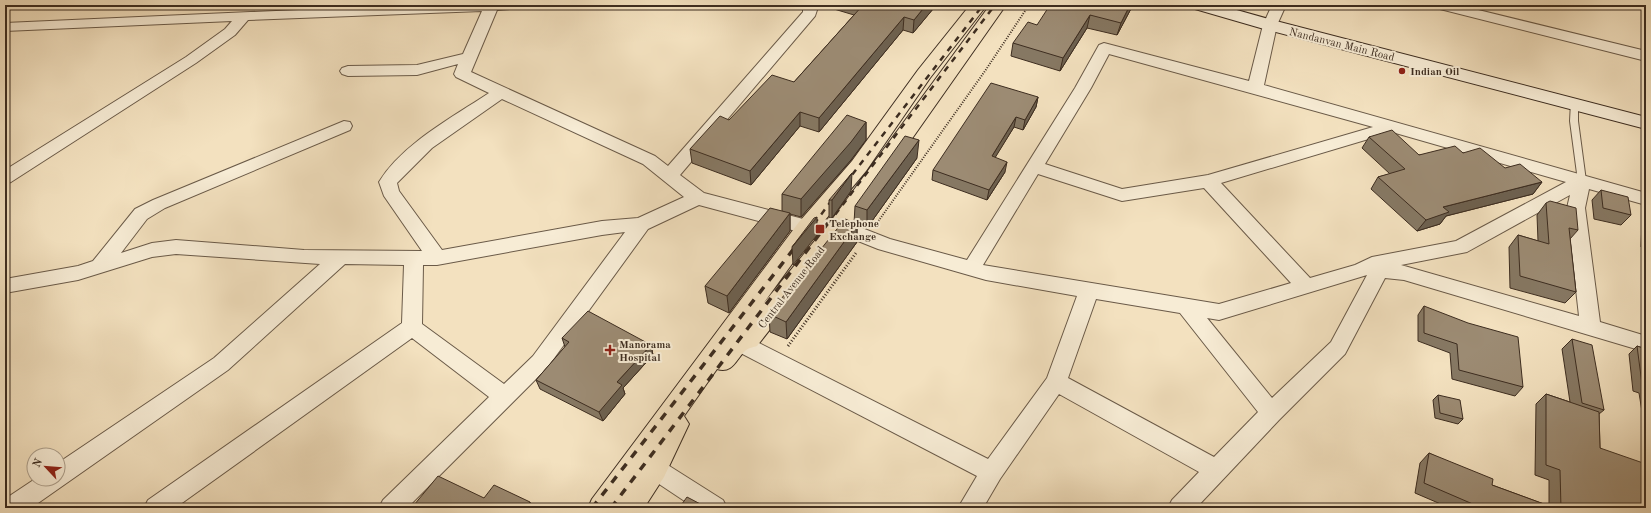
<svg xmlns="http://www.w3.org/2000/svg" width="1651" height="513" font-family="'Old Standard TT',serif">
<rect width="100%" height="100%" fill="#f3e1bf"/>
<filter id="stains"><feTurbulence type="fractalNoise" baseFrequency=".005" numOctaves="4"/><feColorMatrix values="0 0 0 0 .2 0 0 0 0 .09 0 0 0 0 .02 0 0 0 .5 -.17"/></filter>
<radialGradient id="worn" r=".72"><stop offset=".6" stop-color="#630" stop-opacity="0"/><stop offset="1" stop-color="#630" stop-opacity=".3"/></radialGradient>
<g fill="none" stroke-linecap="round" stroke-linejoin="round">
<defs>
<path id="lane" d="M1571,102H1577L1578,104V121L1586,181L1582,184L1578,181L1570,121Z"/>
<path id="street" d="M409,5H523L521,8L497,10L471,72L655,156L668,166L803,12V9L798,5H817L818,7L815,16L680,175L704,193L807,220L839,219L890,239L967,260L1075,88L1099,45L1104,43L1249,81L1263,25L1272,5H1286L1277,25L1264,85L1646,193V205L1589,189L1585,208L1600,322L1646,336V352L1404,280L1385,278L1345,354L1279,420L1196,508H1168L1172,500L1199,472L1059,394L1000,479L983,508H958L977,476L731,348L728,342L731,336L738,334L745,336L988,459L1047,378L1077,296L986,280L878,249L838,233L807,234L699,205L648,229L547,368L407,508H379L383,500L489,397L412,338L175,508H144L148,500L402,323L404,265L345,264L228,370L31,508H5V499L35,479H58V463L214,358L320,264L176,254L152,257L78,280L5,293V279L78,266L93,261L135,209L153,200L344,121L350,122L352,126L350,130L165,208L147,219L121,253L152,243L176,240L304,250L422,251L384,196L379,182C402,144 453,117 489,93L456,77L454,74L458,64L417,75L348,76L342,74L340,71L342,68L348,66L417,65L463,54L482,11L248,20L235,35L196,63L11,182L5,184V170L186,57L225,29L232,21L5,31V23ZM1109,54L1373,127L1208,175L1122,189L1045,164L1091,88ZM502,99L643,164L684,197L638,218L602,221L442,250L399,191L397,183L432,148ZM1392,132L1566,182L1456,241L1372,257L1355,265L1310,278L1221,183ZM1038,174L1122,201L1204,188L1291,283L1219,304L983,265ZM1570,195L1567,208L1579,316L1401,265L1467,252ZM625,232L533,356L504,384L422,324L423,265H437L602,235ZM1367,275L1331,342L1272,398L1207,318L1219,320ZM1096,299L1180,313L1258,412L1214,457L1068,378Z
M1434,5H1458L1646,51V61L1436,8Z
M1633,5H1646V10L1635,8Z
M655,459L663,462L723,500L727,508H695L647,476L644,469L647,462Z"/>
<path id="secondary" d="M1193,5H1219L1276,21L1646,117V129L1264,29L1195,9Z"/>
<path id="primary" d="M970,5H987L930,78L866,171L815,232L763,304L831,221L990,5H1006L847,231L757,346C754,347 748,348 745,351C736,359 733,374 717,369L684,416L689,424L664,477L644,508H588L592,499L799,222L852,161L918,70Z"/>
</defs>
<!-- lane casing -->
<use href="#lane" stroke="#6a5a48" stroke-width="2"/>
<!-- street casing -->
<use href="#street" stroke="#6a5a48" stroke-width="2"/>
<!-- secondary casing -->
<use href="#secondary" stroke="#3d2d20" stroke-width="2"/>
<!-- primary casing -->
<use href="#primary" stroke="#3d2d20" stroke-width="2"/>
<!-- path-far1 -->
<path stroke="#3d2d20" stroke-width="2" stroke-dasharray="1 1.5" stroke-linecap="butt" d="M877,223L985,71L1029,5"/>
<!-- path -->
<path stroke="#3d2d20" stroke-width="3" stroke-dasharray="1 2" stroke-linecap="butt" d="M788,346L856,253"/>
<!-- lane -->
<use href="#lane" fill="#f7ecd5" fill-rule="evenodd"/>
<!-- street -->
<use href="#street" fill="#f7ecd5" fill-rule="evenodd"/>
<!-- secondary -->
<use href="#secondary" fill="#f7ecd5" fill-rule="evenodd"/>
<!-- primary -->
<use href="#primary" fill="#f3e1bf" fill-rule="evenodd"/>
<!-- rail-far1 -->
<path stroke="#3d2d20" stroke-width="2.5" stroke-dasharray="6 6" stroke-linecap="butt" d="M845,184L983,5
M814,224L835,196
M828,224L995,5"/>
<!-- rail -->
<path stroke="#3d2d20" stroke-width="3.5" stroke-dasharray="8 8" stroke-linecap="butt" d="M811,228L814,223
M592,508L799,242
M611,508L828,223"/>
</g>
<!-- wall -->
<path fill="#867863" stroke="#3d2d20" d="M832,5H933V9L913,33L903,30L819,132L800,126L751,185L692,163L690,149L729,120L794,82L854,15L834,9V5Z
M1133,5L1117,35L1087,28L1060,71L1011,56L1013,43L1037,25Z
M1038,97L1036,107L1023,130L1014,127L995,157L1005,172L987,200L932,180L933,170Z
M866,122V140L851,160L801,217L790,214V231L729,313L708,303L705,286L782,211V194Z
M1369,137L1419,155L1463,153L1542,182L1533,194L1446,216L1440,224L1417,231L1371,189L1378,177L1390,174L1362,148Z
M917,158L867,228L857,225V242L787,339L770,332L769,314L854,223L855,206Z
M1601,190L1631,215L1621,225L1594,219L1592,200Z
M851,191L832,218H829V200Z
M1546,203L1578,230L1570,239L1576,292L1565,303L1510,288L1509,247L1518,235L1538,241L1537,215Z
M1646,217V248L1641,247L1642,222Z
M1424,306L1523,387L1515,396L1452,379L1450,353L1418,341V315Z
M562,338L651,345L653,355L623,388L625,394L603,421L540,389L536,380L565,347Z
M1572,339L1604,410L1599,414L1600,448L1646,508H1450L1415,493L1420,463L1429,453L1492,485L1549,506V480L1535,475L1536,404L1546,394L1570,402L1562,349Z
M1637,346L1646,349V425L1644,424L1639,393L1633,391L1629,354Z
M1438,395L1463,419L1458,424L1435,418L1433,400Z"/>
<!-- shaded-wall -->
<path fill="#6d6150" stroke="#3d2d20" d="M926,5H933V9L913,33L914,20Z
M1130,5H1133L1117,35L1121,23Z
M1090,15L1087,28L1060,71L1063,58Z
M904,17L903,30L819,132V118Z
M1038,97L1036,107L1023,130L1025,120Z
M800,112V126L751,185L750,171Z
M1016,117L1014,127L990,166L992,156Z
M866,122V140L851,160L801,217V199Z
M919,140L917,158L867,228V210Z
M1007,162L1005,172L987,200L989,190Z
M852,173L851,191L832,218V200Z
M1542,182L1533,194L1446,216L1440,224L1417,231L1426,220L1443,207Z
M790,213V231L729,313L727,296Z
M817,217V235L793,265L792,247Z
M857,224V242L787,339L786,322Z
M651,345L653,355L623,388L625,394L603,421L599,412L617,382Z
M530,502L533,508H525Z"/>
<!-- building -->
<path fill="#9c8b73" stroke="#3d2d20" d="M863,5H926L914,20L904,17L819,118L800,112L750,171L690,149L720,116L729,120L772,75L794,82Z
M1050,5H1130L1121,23L1090,15L1063,58L1013,43L1028,22L1037,25Z
M991,83L1038,97L1025,120L1016,117L992,156L1007,162L989,190L933,170Z
M847,115L866,122L851,142L801,199L782,194Z
M1392,130L1419,155L1455,146L1463,153L1480,148L1505,168L1520,164L1542,182L1443,207L1449,212L1426,220L1378,177L1405,169L1369,137Z
M905,136L919,140L867,210L855,206Z
M852,173L832,200H829Z
M1601,190L1628,197L1631,215L1603,208Z
M1550,201L1576,208L1578,230L1569,228L1576,292L1520,276L1518,235L1549,244L1546,203Z
M770,208L790,213L727,296L705,286Z
M817,217L792,247L814,218Z
M845,219L857,224L786,322L769,314Z
M1424,306L1468,323L1518,337L1523,387L1459,370L1457,344L1424,333Z
M588,311L651,345L617,382L622,385L599,412L536,380L569,342L562,338Z
M1572,339L1592,345L1604,410L1582,403Z
M1637,346L1646,349V385L1642,384Z
M1546,394L1599,412L1600,448L1646,464V508H1561L1560,470L1546,465Z
M1438,395L1460,400L1463,419L1440,413Z
M1429,453L1493,479L1492,485L1555,508H1482L1424,483Z
M438,476L484,498L494,485L530,502L525,508H420L414,505Z
M687,497L708,508H679Z"/>
<!-- markers -->
<g fill="#8f2418" stroke="#f7ecd5" stroke-width="1.5">
<circle cx="1402" cy="71" r="4"/>
<rect x="815" y="224" width="10" height="10" rx="2"/>
<path d="M608 344h4v4h4v4h-4v4h-4v-4h-4v-4h4z"/>
</g>
<g text-anchor="middle" stroke-width="4" stroke-linejoin="round" paint-order="stroke">
<!-- street labels -->
<g font-size="11" fill="#3d2d20" stroke="#f7ecd5">
<text transform="translate(1342 44) rotate(14)" y="4">Nandanvan Main Road</text>
<text transform="translate(791 287) rotate(-52)" y="4">Central Avenue Road</text>
</g>
<!-- poi labels -->
<g font-size="11" font-weight="bold" fill="#3d2d20" stroke="#f7ecd5" text-anchor="start">
<text x="1410" y="75">Indian Oil</text>
<text x="829" y="227">Telephone<tspan x="829" dy="13">Exchange</tspan></text>
<text x="619" y="348">Manorama<tspan x="619" dy="13">Hospital</tspan></text>
</g>
</g>
<!-- margin -->
<rect width="1651" height="513" fill="none" stroke="#f3e1bf" stroke-width="20"/>
<rect x="6" y="6" width="1639" height="501" fill="none" stroke="#3d2d20" stroke-width="2"/>
<rect x="10" y="10" width="1631" height="493" fill="none" stroke="#3d2d20"/>
<!-- north arrow -->
<g transform="translate(46 467) rotate(296)"><circle r="19" fill="#f7ecd5" stroke="#ada08d"/>
<path d="M0-3L7 15L0 10L-7 15Z" fill="#8f2418"/>
<text y="-6" font-size="11" font-weight="bold" text-anchor="middle" fill="#3d2d20">N</text>
</g>
<rect width="100%" height="100%" filter="url(#stains)"/>
<rect width="100%" height="100%" fill="url(#worn)"/>
</svg>
